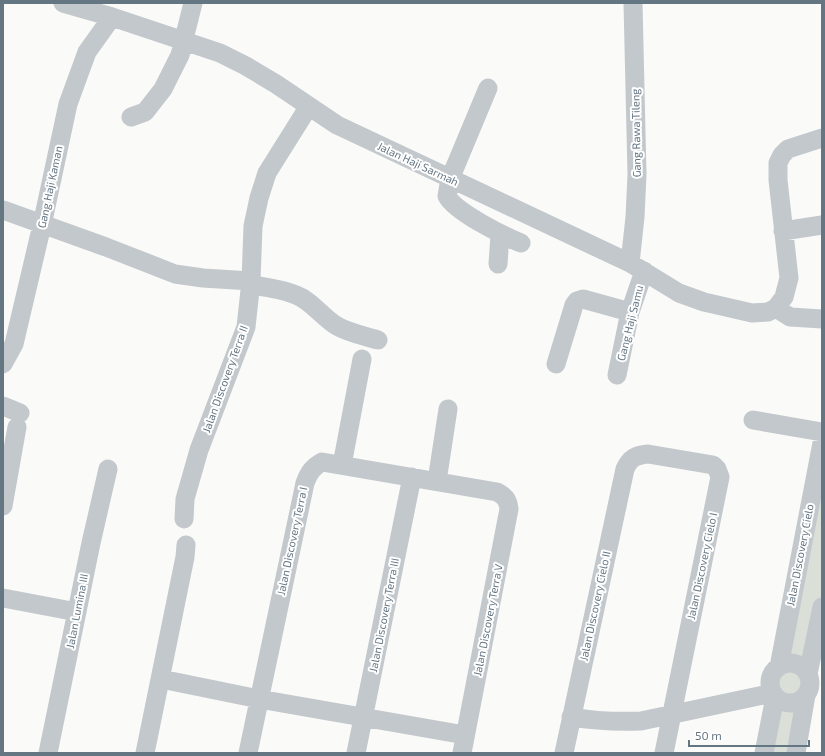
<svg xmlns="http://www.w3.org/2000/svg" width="825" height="756" font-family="'Exo 2',sans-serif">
<rect width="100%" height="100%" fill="#fafaf8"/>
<!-- green -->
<path fill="#dadfd7" d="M822,448V592L807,663H804C799,657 794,659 787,660Z
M779 682a12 12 0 1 1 24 0a12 12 0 1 1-24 0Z
M778,702C785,707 790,707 798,704L793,753H762Z"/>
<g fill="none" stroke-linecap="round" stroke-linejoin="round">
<!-- street -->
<path stroke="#c3c8cc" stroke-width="19" d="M63,3L112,17L220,53L246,66L276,84L337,125L630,263L679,293L704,302L752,313L768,312L776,308L784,297L789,278L778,180V163L782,155L788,149L822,138
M488,88L450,179L447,196C455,212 504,236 521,243
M131,117L145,112L163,89L180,55L193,3
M3,210L106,247L175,274L203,278L251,281
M783,231L822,225
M630,263L635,217L637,175L633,3
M498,264L500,235
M251,285C266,287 282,289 296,295C312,301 322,317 337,326C349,333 365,336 378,340
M776,308L790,317L822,319
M3,364L14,344L42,225L68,104L87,52L112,17
M556,364L574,305L577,301L583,299L630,312
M617,375L630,312L644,271
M3,406L20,413
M753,420L822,432
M342,465L362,359
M437,481L448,409
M3,506L17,427
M184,519L185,499L199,450L246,327L251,281L253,226L259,198L267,173L309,106
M3,598L77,612
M770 683a20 20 0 1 1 40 0a20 20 0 1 1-40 0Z
M779,667L822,443
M808,674L822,607
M161,679L259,699L465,735
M571,717C595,721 617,722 641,721L773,693
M48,753L91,543L108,469
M145,753L185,557L186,545
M248,753L305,483C309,472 313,467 322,462L497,492C505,496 508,500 509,509L462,753
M356,753L412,477
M564,753L625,469C630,458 636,455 648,454L713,465L717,469L720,477L664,753
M764,753L775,697
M796,753L806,695"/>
</g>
<g text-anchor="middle" stroke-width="4" stroke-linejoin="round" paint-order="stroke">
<!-- street labels -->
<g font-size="11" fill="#657683" stroke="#fff">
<text transform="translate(636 133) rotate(-91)" y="4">Gang Rawa Tileng</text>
<text transform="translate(418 164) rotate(25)" y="4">Jalan Haji Sarmah</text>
<text transform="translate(50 187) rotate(-78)" y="4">Gang Haji Kaman</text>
<text transform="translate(630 323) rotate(-76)" y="4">Gang Haji Samu</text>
<text transform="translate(225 379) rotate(-70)" y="4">Jalan Discovery Terra II</text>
<text transform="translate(292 541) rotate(-78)" y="4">Jalan Discovery Terra I</text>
<text transform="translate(800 555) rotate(-79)" y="4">Jalan Discovery Cielo</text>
<text transform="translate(702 566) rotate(-78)" y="4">Jalan Discovery Cielo I</text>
<text transform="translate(595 606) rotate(-78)" y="4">Jalan Discovery Cielo II</text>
<text transform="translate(77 611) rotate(-79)" y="4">Jalan Lumina III</text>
<text transform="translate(384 615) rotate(-79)" y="4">Jalan Discovery Terra III</text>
<text transform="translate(488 620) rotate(-79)" y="4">Jalan Discovery Terra V</text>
</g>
</g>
<!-- border -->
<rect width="825" height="756" fill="none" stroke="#657683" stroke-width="8"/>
<!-- scale -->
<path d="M689 740v6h120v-6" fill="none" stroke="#657683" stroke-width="2"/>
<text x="695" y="740" font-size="12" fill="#657683" stroke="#ffffff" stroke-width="3" paint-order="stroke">50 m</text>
</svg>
